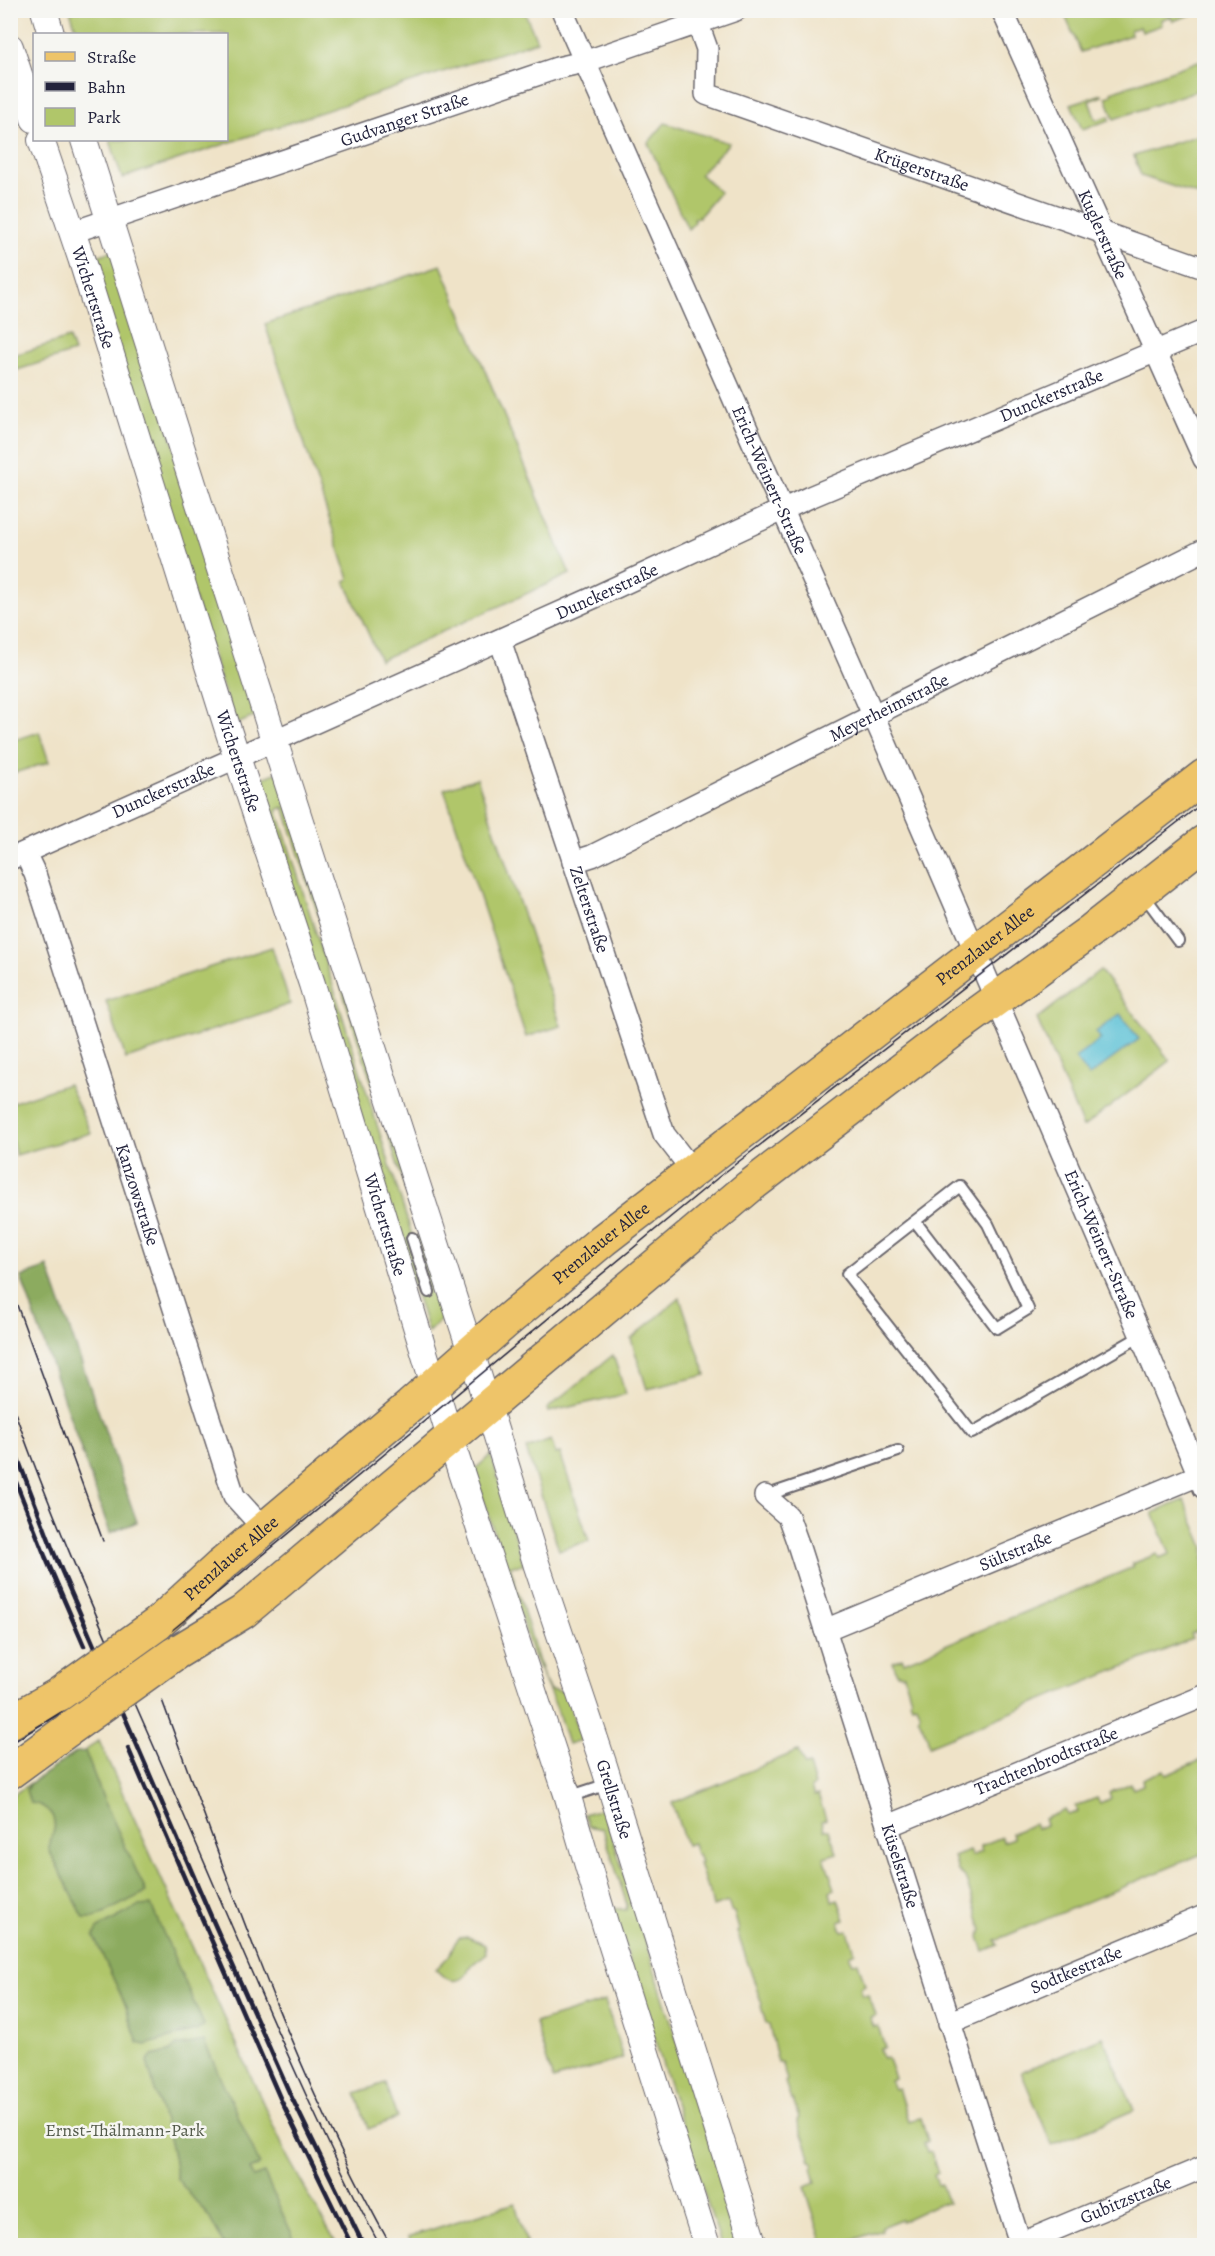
<svg xmlns="http://www.w3.org/2000/svg" width="1215" height="2256" font-family="Alegreya,serif">
<rect width="100%" height="100%" fill="#f6f6f2"/>
<filter id="ink" filterUnits="userSpaceOnUse"><feTurbulence type="fractalNoise" baseFrequency=".0167" numOctaves="2"/><feDisplacementMap in="SourceGraphic" scale="12" xChannelSelector="R" yChannelSelector="G"/><feConvolveMatrix kernelMatrix="1 2 1 2 8 2 1 2 1" color-interpolation-filters="sRGB"/></filter>
<filter id="wash" filterUnits="userSpaceOnUse"><feTurbulence type="fractalNoise" baseFrequency=".008" numOctaves="4" result="noise"/><feDisplacementMap in="SourceGraphic" scale="24" xChannelSelector="R" yChannelSelector="G"/><feGaussianBlur stdDeviation="1.35" result="paint"/><feColorMatrix in="noise" values="0 0 0 0 0 0 0 0 0 0 0 0 0 0 0 0 0 1.4 0 .05"/><feComposite in="paint" operator="in"/></filter>
<g filter="url(#wash)">
<rect width="100%" height="100%" fill="#efe3c8"/>
<!-- green -->
<path fill="#b0c66a" stroke="#697452" stroke-width="1.5" fill-rule="evenodd" d="M70,11H524L537,41L122,178L110,140H226V34H78Z
M1192,11L1193,14L1173,21L1170,16L1161,20L1162,25L1142,32L1140,27L1130,30L1131,35L1081,52L1063,11Z
M1204,59V63L1200,64L1204,77V88L1114,119L1106,97L1112,95L1111,92Z
M1102,94V96L1089,101L1096,120L1109,116L1110,120L1082,129L1071,104Z
M665,123L729,143L700,174L720,192L699,217L694,218V223L688,229L648,143Z
M1202,134L1204,140V197L1141,176L1134,156Z
M112,251L260,714L235,725L86,260Z
M441,265L570,574L380,660L345,581L349,579L265,324Z
M69,338L74,352L11,372V356Z
M39,732L49,762L11,774V741Z
M278,772L450,1311L428,1332L255,781ZM284,807L420,1235L413,1238L277,810Z
M477,778L561,1026L526,1037L444,789Z
M272,947L290,1004L126,1059L106,1001Z
M1100,970L1170,1061L1083,1127L1037,1019Z
M68,1084L91,1133L16,1155L11,1138V1103Z
M680,1298L706,1375L647,1389L631,1339Z
M613,1355L626,1394L548,1412L547,1409Z
M551,1440L556,1454L560,1453L589,1541L559,1550L526,1449Z
M491,1455L524,1565L510,1566L544,1679L550,1690L565,1691L581,1740L568,1744L557,1709L533,1655L474,1470Z
M1184,1500L1204,1547V1634L1202,1629L1190,1634L1192,1639L929,1746L927,1736L918,1717L920,1715L916,1704L912,1705L910,1700L911,1699L904,1675L897,1674L893,1662L902,1658L904,1662L1131,1568L1133,1566L1132,1564L1157,1554L1159,1558L1170,1554L1153,1513Z
M99,1741L288,2158L337,2245H11L10,1797L77,1752H83Z
M798,1751L805,1766L809,1765L815,1786L811,1788L814,1796L818,1795L826,1819L822,1821L824,1830H829L837,1853L824,1857L835,1889L830,1891L832,1901L838,1899L845,1920L839,1922L842,1932L848,1931L855,1952L849,1955L853,1963L858,1962L865,1985L860,1988L863,1995L868,1994L875,2016L870,2018L874,2027L878,2026L885,2048L880,2049L883,2058L887,2057L895,2078L890,2080L894,2089L898,2088L908,2121L921,2118L928,2141L924,2143L927,2153L931,2152L938,2173L934,2175L938,2185L941,2184L948,2203L938,2204L902,2221L901,2219L881,2227L882,2230L846,2242L844,2245H823L805,2187L816,2183L812,2167L814,2166L812,2161H810L809,2157L810,2156L797,2120L799,2118L793,2100H791L785,2082L787,2080L781,2062H778L769,2025L766,2024L761,2006L762,2004L737,1932L739,1930L734,1912L731,1911L728,1902L713,1907L709,1888H707L699,1863L701,1862L698,1855H696L693,1843L686,1845L672,1803Z
M1204,1759V1853L996,1940L998,1945L984,1951L979,1937L982,1930L965,1877L958,1871L954,1857L969,1851L972,1856L982,1851L980,1846L1002,1837L1003,1842L1014,1838L1012,1833L1034,1824L1036,1829L1046,1825L1044,1819L1065,1810L1068,1815L1078,1812L1076,1806L1097,1798L1100,1803L1111,1798L1109,1793L1131,1783L1133,1789L1143,1785L1142,1779L1164,1770L1166,1775Z
M603,1808L742,2245H721L612,1908L626,1910L627,1905L603,1829L588,1826L584,1814Z
M468,1937L485,1945L486,1954C481,1958 474,1962 470,1967C467,1971 469,1971 466,1975C457,1986 442,1978 436,1969L449,1956L454,1944L459,1938Z
M605,2001L623,2058L553,2080L535,2023Z
M1103,2037L1134,2110L1052,2145L1021,2072Z
M385,2083L397,2118L368,2129L356,2093Z
M515,2203L527,2245H413L408,2237Z"/>
<!-- forest -->
<path fill="#8cab5e" stroke="#57664c" stroke-width="1.5" d="M48,1267L137,1522L110,1533L21,1277Z
M85,1751L103,1798L146,1892L94,1918H84L49,1850C49,1842 52,1837 54,1830C57,1814 44,1804 30,1803L26,1790L28,1787V1785L77,1752Z
M151,1905L204,2025L198,2030L145,2045L138,2043L125,2004L94,1937L98,1928L139,1906Z
M204,2041L260,2165L250,2169L253,2177L264,2173L297,2245H224L209,2217L177,2179L171,2146L147,2062L152,2056L169,2052L176,2046Z"/>
<!-- water -->
<path fill="#58c0d5" stroke="#3d7188" stroke-width="1.5" d="M1120,1014L1139,1039L1089,1076L1075,1058L1101,1039L1096,1032Z"/>
</g>
<g filter="url(#ink)">
<g fill="none" stroke-linecap="round" stroke-linejoin="round">
<defs>
<path id="service" d="M1143,894L1178,941
M960,1186L988,1224L1028,1309L997,1328L915,1221Z
M915,1221L847,1274L972,1433L1141,1336
M412,1238L429,1292
M765,1496L898,1451
M568,1797L608,1784"/>
<g id="minor">
<path id="s1" d="M562,10L882,735L1141,1336L1204,1488"/>
<path id="s2" d="M1002,10L1204,459"/>
<path id="s3" d="M698,24L707,49L706,94L1204,268"/>
<path id="s4" d="M73,232L557,68L584,62L736,10"/>
<path id="s5" d="M500,640L664,1134L692,1170"/>
<path id="s6" d="M25,853L35,874L234,1496L263,1528"/>
<path id="s7" d="M10,859L595,597L810,497L1204,331"/>
<path id="s8" d="M573,862L592,856L1204,550"/>
<path id="s9" d="M765,1496L788,1516L797,1541L1020,2243"/>
<path id="s10" d="M825,1630L1204,1473"/>
<path id="s11" d="M888,1826L1204,1696"/>
<path id="s12" d="M949,2023L1204,1916"/>
<path id="s13" d="M1015,2246L1204,2167"/>
</g>
<g id="tertiary">
<path d="M44,10L51,34"/>
<path d="M10,47L34,119"/>
<path id="s14" d="M41,140L81,258L229,733L312,984L455,1454L568,1797L606,1927L707,2246"/>
<path id="s15" d="M84,140L287,781L471,1352L536,1563L604,1766L754,2246"/>
</g>
<g id="primary">
<path id="s16" d="M157,1624L220,1566L410,1406L503,1324L603,1240L1204,776"/>
<path d="M174,1654L243,1612L749,1187L955,1029L1092,930L1204,842"/>
<path d="M10,1722L58,1695"/>
<path d="M10,1772L69,1729"/>
</g>
</defs>
<!-- service casing -->
<use href="#service" stroke="#6a666c" stroke-width="14"/>
<!-- minor casing -->
<use href="#minor" stroke="#6a666c" stroke-width="24"/>
<!-- tertiary casing -->
<use href="#tertiary" stroke="#6a666c" stroke-width="28"/>
<!-- primary casing -->
<use href="#primary" stroke="#6a666c" stroke-width="36"/>
<!-- service -->
<use href="#service" stroke="#fff" stroke-width="10"/>
<!-- minor -->
<use href="#minor" stroke="#fff" stroke-width="21"/>
<!-- tertiary -->
<use href="#tertiary" stroke="#fff" stroke-width="26"/>
<!-- primary -->
<use href="#primary" stroke="#eec469" stroke-width="33"/>
<!-- tram -->
<path stroke="#22223b" stroke-width="1.5" d="M10,1286L103,1541
M10,1398C57,1534 119,1665 176,1797C242,1948 303,2100 380,2246
M162,1700C230,1885 294,2073 391,2246
M10,1744L63,1711L164,1637L720,1176L1204,802"/>
<!-- rail -->
<path stroke="#22223b" stroke-width="4.5" d="M10,1438L54,1553L210,1914L290,2094L364,2246
M10,1467L45,1556L84,1646
M128,1748L280,2098L352,2246"/>
<defs>
<path id="primary-bridge" d="M58,1695L157,1624
M69,1729L174,1654"/>
</defs>
<!-- primary-bridge casing -->
<use href="#primary-bridge" stroke="#6a666c" stroke-width="36" stroke-linecap="butt"/>
<!-- primary-bridge -->
<use href="#primary-bridge" stroke="#eec469" stroke-width="33"/>
</g>
</g>
<g text-anchor="middle" stroke-width="5" stroke-linejoin="round" paint-order="stroke">
<!-- street labels -->
<g font-size="18" fill="#22223b" stroke="#f6f6f2">
<text dy="6" stroke="none"><textPath href="#s4" startOffset="350">Gudvanger Straße</textPath></text>
<text dy="6" stroke="none"><textPath href="#s3" startOffset="300">Krügerstraße</textPath></text>
<text dy="6" stroke="none"><textPath href="#s2" startOffset="246">Kuglerstraße</textPath></text>
<text dy="6" stroke="none"><textPath href="#s14" startOffset="166">Wichertstraße</textPath></text>
<text dy="6" stroke="none"><textPath href="#s7" startOffset="1140">Dunckerstraße</textPath></text>
<text dy="6" stroke="none"><textPath href="#s1" startOffset="514">Erich-Weinert-Straße</textPath></text>
<text dy="6" stroke="none"><textPath href="#s7" startOffset="654">Dunckerstraße</textPath></text>
<text dy="6" stroke="none"><textPath href="#s8" startOffset="352">Meyerheimstraße</textPath></text>
<text dy="6" stroke="none"><textPath href="#s14" startOffset="652">Wichertstraße</textPath></text>
<text dy="6" stroke="none"><textPath href="#s7" startOffset="168">Dunckerstraße</textPath></text>
<text dy="6" stroke="none"><textPath href="#s5" startOffset="284">Zelterstraße</textPath></text>
<text dy="6" stroke="none"><textPath href="#s16" startOffset="1071">Prenzlauer Allee</textPath></text>
<text dy="6" stroke="none"><textPath href="#s6" startOffset="360">Kanzowstraße</textPath></text>
<text dy="6" stroke="none"><textPath href="#s14" startOffset="1138">Wichertstraße</textPath></text>
<text dy="6" stroke="none"><textPath href="#s16" startOffset="585">Prenzlauer Allee</textPath></text>
<text dy="6" stroke="none"><textPath href="#s1" startOffset="1347">Erich-Weinert-Straße</textPath></text>
<text dy="6" stroke="none"><textPath href="#s10" startOffset="206">Sültstraße</textPath></text>
<text dy="6" stroke="none"><textPath href="#s16" startOffset="99">Prenzlauer Allee</textPath></text>
<text dy="6" stroke="none"><textPath href="#s11" startOffset="171">Trachtenbrodtstraße</textPath></text>
<text dy="6" stroke="none"><textPath href="#s15" startOffset="1742">Grellstraße</textPath></text>
<text dy="6" stroke="none"><textPath href="#s9" startOffset="398">Küselstraße</textPath></text>
<text dy="6" stroke="none"><textPath href="#s12" startOffset="138">Sodtkestraße</textPath></text>
<text dy="6" stroke="none"><textPath href="#s13" startOffset="120">Gubitzstraße</textPath></text>
</g>
<!-- park labels -->
<g font-size="18" fill="#545b4b" stroke="#f6f6f2">
<text x="125" y="2136">Ernst-Thälmann-Park</text>
</g>
</g>
<!-- margin -->
<rect width="1215" height="2256" fill="none" stroke="#f6f6f2" stroke-width="36"/>
<!-- legend -->
<rect x="33" y="33" width="195" height="108" fill="#f6f6f2" stroke="#a1a1a9" stroke-width="1.5"/>
<rect x="45" y="52" width="30" height="9" fill="#eec469" stroke="#a1a1a9" stroke-width="1.5"/>
<text x="87" y="63" font-size="18" fill="#22223b">Straße</text>
<rect x="45" y="82" width="30" height="9" fill="#22223b" stroke="#a1a1a9" stroke-width="1.5"/>
<text x="87" y="93" font-size="18" fill="#22223b">Bahn</text>
<rect x="45" y="108" width="30" height="18" fill="#b0c66a" stroke="#a1a1a9" stroke-width="1.5"/>
<text x="87" y="123" font-size="18" fill="#22223b">Park</text>
</svg>
